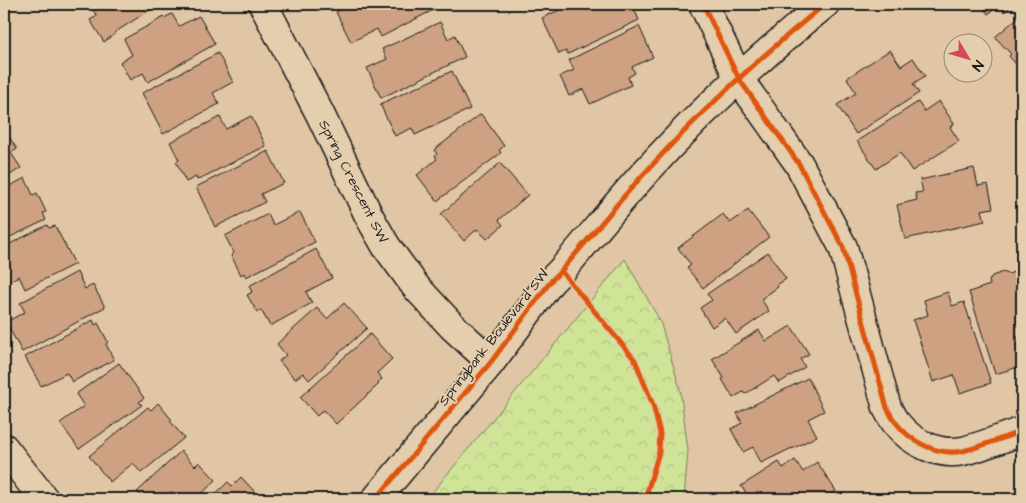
<svg xmlns="http://www.w3.org/2000/svg" width="1026" height="503" font-family="'Architects Daughter',sans-serif">
<defs>
<pattern id="park-crowns" width="20" height="18" patternUnits="userSpaceOnUse" patternTransform="scale(1.25)"><rect width="20" height="18" fill="#d0e498"/><path d="M2 6a3 3 0 1 1 6 0M12 15a3 3 0 1 1 6 0" fill="none" stroke="#b2c382"/></pattern>
</defs>
<rect width="100%" height="100%" fill="#e1c6a6"/>
<filter id="ink" filterUnits="userSpaceOnUse"><feTurbulence type="fractalNoise" baseFrequency=".02" numOctaves="2"/><feDisplacementMap in="SourceGraphic" scale="10" xChannelSelector="R" yChannelSelector="G"/><feConvolveMatrix kernelMatrix="1 2 1 2 8 2 1 2 1" color-interpolation-filters="sRGB"/></filter>
<g filter="url(#ink)">
<!-- park -->
<path fill="url(#park-crowns)" stroke="#76805a" d="M625,259L660,321L680,389L688,450L684,499H427Z"/>
<!-- building -->
<path fill="#cda181" stroke="#1c1c1c" d="M89,4H159L114,33L115,34L104,42L90,20L97,16Z
M351,4H430L433,10L381,37L377,29L351,42L336,12Z
M572,4H632L639,20L568,54L566,51L559,54L542,18Z
M980,4H1014L1004,12L999,6L988,14Z
M172,14L179,26L199,16L215,44L148,82L143,73L130,80L120,62L132,55L124,39L164,17V18Z
M1022,14V69L1021,70L1009,56L1011,54L995,37Z
M440,22L448,39L455,35L465,57L381,98L367,68L387,59L382,49Z
M639,26L653,57L632,67L635,73L628,77L631,85L590,104L583,89L569,96L560,76L574,70L569,60Z
M890,50L901,66L913,58L925,76L913,84L919,93L856,134L837,105L856,93L847,78Z
M218,53L233,82L213,93L219,104L163,134L142,93Z
M452,71L470,109L415,135L412,128L395,136L380,104Z
M939,101L954,124L950,127L959,141L912,171L900,153L876,169L857,141L918,102L924,111Z
M481,114L504,146L499,150L501,153L437,201L417,175L437,159L435,156L437,154L434,150Z
M251,116L266,146L197,180L196,177L186,182L176,162L179,160L170,142L220,117L226,129Z
M6,132L17,149L11,153L21,168L4,179V134Z
M268,151L284,183L261,194L265,202L215,227L196,187Z
M500,163L528,195L499,220L503,225L487,239L477,229L464,241L441,214Z
M974,168L978,186L988,184L993,208L982,210L985,221L905,239L897,205L917,200L915,193L923,192L920,180Z
M25,178L33,195L37,193L46,212L43,213L46,220L4,240V189Z
M748,210L769,237L703,288L687,268L691,265L678,248L723,214L730,223Z
M300,212L315,242L246,277L244,273L241,275L231,255L234,253L225,236L268,214L273,225Z
M47,225L49,228L55,226L75,264L25,289L19,276L4,284V247Z
M316,249L332,278L306,292L312,303L270,326L261,310L257,312L247,295L252,292L249,286Z
M768,252L786,279L777,285L778,287L761,299L769,311L736,334L725,318L712,327L700,308L712,300L707,294Z
M1017,271L1019,276L1021,275L1022,280V335L1017,337L1022,353V366L995,374L969,292L990,285L989,281L992,276L1003,272L1008,274Z
M77,272L85,289L93,285L105,307L22,352L6,322L25,312L20,303Z
M948,292L952,306L964,302L991,383L960,393L954,375L933,382L913,320L928,315L924,300Z
M344,303L367,328L309,380L303,373L295,379L279,361L286,355L277,344L317,308L327,319Z
M93,320L95,325L98,323L108,342L106,344L114,360L72,382L67,373L41,386L25,357Z
M791,326L809,354L800,359L805,367L779,383L774,376L745,394L743,392L733,398L722,379L724,378L712,359L759,330L766,341Z
M370,334L392,359L377,373L382,379L378,383L379,384L336,424L323,410L317,416L300,397Z
M119,363L144,398L139,402L142,405L79,449L60,423L84,406L76,394Z
M808,378L824,411L808,419L817,436L792,449V448L761,463L753,447L743,452L731,429L742,423L737,413Z
M158,403L172,420L170,421L184,438L141,473L133,463L110,482L89,456L148,407L151,410Z
M181,451L195,466L199,462L216,480L196,499H144L137,492Z
M795,460L803,472L817,462L836,491L823,499H750L741,486L779,462L783,468Z
M241,477L255,492L247,499H210L228,482L232,486Z"/>
<g fill="none" stroke-linecap="round" stroke-linejoin="round">
<defs>
<path id="minor" d="M263,4L320,114L369,216L386,246L416,287L452,326L491,362
M703,4L739,79L799,164L843,247L887,408C890,413 893,420 897,424C912,443 939,456 963,451C983,446 1003,438 1022,431
M4,448L44,499
M376,499L491,362L551,281L561,271C588,240 614,207 642,176C697,115 761,56 825,4"/>
</defs>
<!-- minor casing -->
<use href="#minor" stroke="#1c1c1c" stroke-width="31"/>
<!-- minor -->
<use href="#minor" stroke="#e4ceae" stroke-width="28"/>
<defs>
<path id="cycleway" d="M703,4L739,79L799,164L843,247L887,408C890,413 893,420 897,424C912,443 939,456 963,451C983,446 1003,438 1022,431
M561,271L635,360L653,405L660,433L659,452L645,499
M376,499L491,362L551,281L561,271C588,240 614,207 642,176C697,115 761,56 825,4"/>
</defs>
<!-- cycleway casing -->
<use href="#cycleway" stroke="#e4ceae" stroke-width="8"/>
<!-- cycleway -->
<use href="#cycleway" stroke="#de560d" stroke-width="5"/>
</g>
</g>
<g text-anchor="middle" stroke-width="4" stroke-linejoin="round" paint-order="stroke">
<!-- street labels -->
<g font-size="14" fill="#1c1c1c" stroke="#e4ceae">
<text transform="translate(354 181) rotate(63)" y="5">Spring Crescent SW</text>
<text transform="translate(493 337) rotate(-52)" y="5">Springbank Boulevard SW</text>
</g>
</g>
<!-- margin -->
<rect width="1026" height="503" fill="none" stroke="#e4ceae" stroke-width="20"/>
<rect x="10" y="10" width="1006" height="483" fill="none" stroke="#1c1c1c" stroke-width="2" filter="url(#ink)"/>
<!-- north arrow -->
<g transform="translate(968 58) rotate(128)"><circle r="24" fill="#e4ceae" stroke="#948774"/>
<path d="M0-4L9 19L0 12L-9 19Z" fill="#d1495b"/>
<text y="-8" font-size="14" font-weight="bold" text-anchor="middle" fill="#1c1c1c">N</text>
</g>
</svg>
